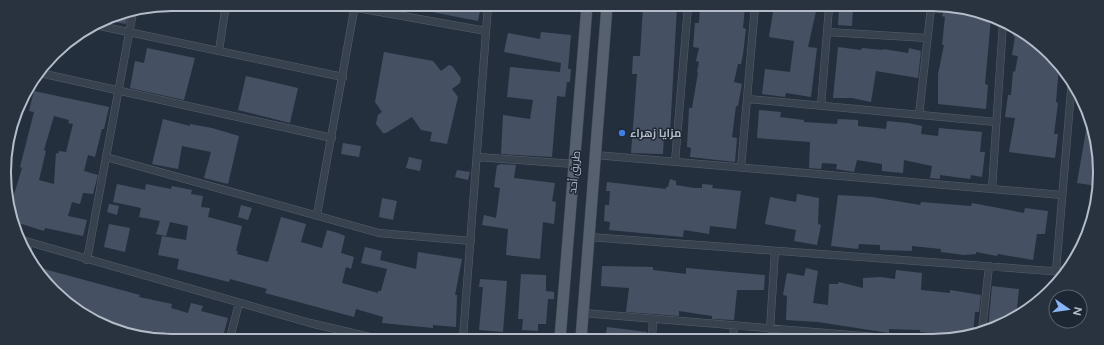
<svg xmlns="http://www.w3.org/2000/svg" width="1104" height="345" font-family="Figtree,Cairo,sans-serif">
<rect width="100%" height="100%" fill="#242f3e"/>
<!-- building -->
<path fill="#455162" fill-rule="evenodd" d="M433,5H481L478,21L432,12Z
M643,6H677L670,134L664,133L663,154L631,153L637,74H632L633,56H640Z
M700,6H745L743,28L746,29L743,54L741,64H738L734,82L742,84L738,106H736L732,137L737,138L735,162L690,157L691,148L687,147L689,108H692L698,73L697,72L699,62L696,61L699,48L693,47L695,23H699Z
M774,6L817,7L808,47L817,48L811,97L786,93L785,97L762,94L765,69L790,72L794,41L769,37Z
M945,7H965L991,18L985,84L988,85L986,109L938,104V74L944,45H942L945,17L942,16Z
M839,8L853,9L852,26L838,25Z
M128,13L126,24L103,20L108,17Z
M1014,28L1025,33L1059,66L1056,102L1058,103L1054,134H1058L1055,158L1009,152L1015,118L1005,117L1008,95H1011L1013,71L1015,72L1018,56L1012,55L1015,37L1013,36Z
M541,32L571,35L568,69H571L570,82H567L565,97L557,96L552,157L501,154L503,115L530,119L533,100L507,97L510,67L560,72L561,63L504,52L508,33L540,39Z
M838,47L861,50L862,48L883,50V49L908,53L909,48L921,51L918,78L876,71L871,102L852,98H833Z
M147,48L195,58L184,100L130,88L135,61L144,63Z
M384,52L433,61L441,71L449,65L452,66L461,78L460,83L452,89L458,97L447,144L430,141L432,132L421,130L412,117L386,133H383L376,124L378,115L382,112L375,102Z
M246,76L298,88L290,123L238,110Z
M34,91L109,107L104,129H102L95,157L88,155L84,171L98,175L93,194L83,193L80,204L72,202L68,216L87,220L83,236L45,228L44,231L12,221L10,216L9,211L22,168L20,167L34,112L29,111ZM54,116L69,120L68,123L73,124L66,152L59,151L58,154L56,153L54,184L39,180L46,151L44,150Z
M759,110L781,112L780,117L804,120V122L837,124L838,119L858,120V126L886,129L887,121L908,123L922,126L921,134L938,136L939,128L982,132L980,152H985L982,177L971,175L970,179L940,175V179L930,178L932,166L904,160L903,173L882,171V164L857,160L854,172L836,169L837,164L822,163L821,169L809,168L810,142L757,138Z
M163,119L190,126V124L212,128L239,136L228,184L204,178L211,152L182,146L178,169L152,164Z
M1088,119L1097,140V186L1077,183Z
M343,143L361,146L359,157L341,154Z
M409,157L422,160L420,171L406,168Z
M500,164L516,165L514,178L555,183L552,201L556,202L554,224L543,222L540,259L506,255L508,229L482,225L484,215L496,218L500,188L494,187L497,165H499Z
M457,170L470,172L468,180L455,177Z
M670,179L676,181V185L694,188H702V184L713,185L712,188L741,191L736,229L710,226L709,234L684,230L683,237L609,230L610,222L604,221L605,205H609L610,191H606L607,182L666,189V187H668Z
M117,184L145,190L146,184L171,189L172,186L192,190L191,194L203,196L201,207L210,208L208,217L242,226L236,251H238L237,254L268,262L281,217L306,224L301,242L322,248L327,230L338,233L345,236L341,253L354,257L351,269L346,267L342,283L378,293V291H381L387,269L361,263L365,247L382,251L380,260L416,269L418,252L462,259L455,295H457L456,327L433,325V328L382,323L383,317L356,309L354,317L265,293L267,289L230,279L229,282L177,269L179,259L158,255L162,236L186,240L188,226L170,222L166,236L156,234L160,221L139,217L141,208L113,202Z
M797,194L819,198L818,224L821,225L817,245L794,241L796,230L765,224L770,197L796,202Z
M838,195L872,197L920,205L921,202L971,206L972,203L1024,213L1025,208L1048,211L1045,234H1037L1033,260L998,254L997,256L976,252V254L964,255L941,252V249L912,246V251L880,250V245L859,244L858,249L831,246Z
M382,198L397,201L393,220L379,217Z
M109,204L119,206L117,215L107,212Z
M241,205L252,208L248,220L238,217Z
M109,224L130,228L125,252L104,247Z
M602,266L653,267V270L686,274V268L765,275L764,290H737L734,320L712,319V316L679,311V316L626,312L629,288L601,286Z
M806,268L818,271L813,303L828,305L829,284H838L839,282L863,288V278L881,277L895,279L896,270L922,273L921,290L950,293V290L981,295L979,312H975L973,334L963,337L920,332V330L889,329V333L818,322L786,320L787,296L783,295L787,273L804,276Z
M44,269L140,295L139,297L172,304L171,308L188,313L191,303L203,306L201,311L228,318L224,333L221,338H188L166,332L165,334L152,331V333L139,330L138,332L131,329L129,334L89,317L91,312L74,308L42,278Z
M521,274L546,275V291L554,292V299H548L546,324H538V331L522,330L523,319H518Z
M480,279L507,281L503,332L479,330L483,287H479Z
M992,286L1019,289L1016,317L1006,324L988,329Z
M607,327L647,332V339H605Z"/>
<g fill="none" stroke-linecap="round" stroke-linejoin="round">
<defs>
<path id="minor" d="M341,5L486,31
M95,25L343,77
M827,32L927,38
M219,51L226,4
M40,73L332,138
M748,99L996,122
M821,106L829,7
M919,115L931,7
M595,155L1062,195
M106,157L379,233L471,241
M477,157L574,164
M6,162L13,125
M675,162L688,6
M741,168L755,6
M992,189L1003,23
M317,215L355,5
M589,237L1065,272
M22,240L310,323L374,338
M27,252L29,242
M87,260L133,12
M1056,271L1072,79
M583,313L900,339
M770,329L775,251
M982,331L989,266
M230,338L239,303
M463,338L488,5
M652,339L653,319
M733,339L734,326"/>
<path id="primary" d="M560,339L587,6
M581,339L607,6"/>
</defs>
<!-- minor casing -->
<use href="#minor" stroke="#565f6c" stroke-width="8"/>
<!-- primary casing -->
<use href="#primary" stroke="#414a57" stroke-width="12"/>
<!-- minor -->
<use href="#minor" stroke="#38414e" stroke-width="7"/>
<!-- primary -->
<use href="#primary" stroke="#56606e" stroke-width="11"/>
</g>
<!-- markers -->
<circle fill="#3f7fe0" stroke="#1d2633" stroke-width="1.5" cx="622" cy="133" r="4"/>
<g text-anchor="middle" stroke-width="3" stroke-linejoin="round" paint-order="stroke">
<!-- poi labels -->
<g font-size="11" font-weight="bold" fill="#b4bcc9" stroke="#1d2633" text-anchor="start">
<text x="630" y="137">مزايا زهراء</text>
</g>
<!-- street labels -->
<g font-size="11" fill="#b4bcc9" stroke="#1d2633">
<text transform="translate(574 172) rotate(-85)" y="4">طريق أحد</text>
</g>
</g>
<!-- crop -->
<path d="M0 0H1104V345H0ZM172 11H932A161 161 0 0 1 1093 172V173A161 161 0 0 1 932 334H172A161 161 0 0 1 11 173V172A161 161 0 0 1 172 11Z" fill="#29323f" fill-rule="evenodd"/>
<path fill="none" stroke="#b4bcc9" stroke-width="2" d="M172 11H932A161 161 0 0 1 1093 172V173A161 161 0 0 1 932 334H172A161 161 0 0 1 11 173V172A161 161 0 0 1 172 11Z"/>
<!-- north arrow -->
<g transform="translate(1068 309) rotate(103)"><circle r="19" fill="#1d2633" stroke="#59626f"/>
<path d="M0-3L7 15L0 10L-7 15Z" fill="#8ab4f8"/>
<text y="-6" font-size="11" font-weight="bold" text-anchor="middle" fill="#b4bcc9">N</text>
</g>
</svg>
